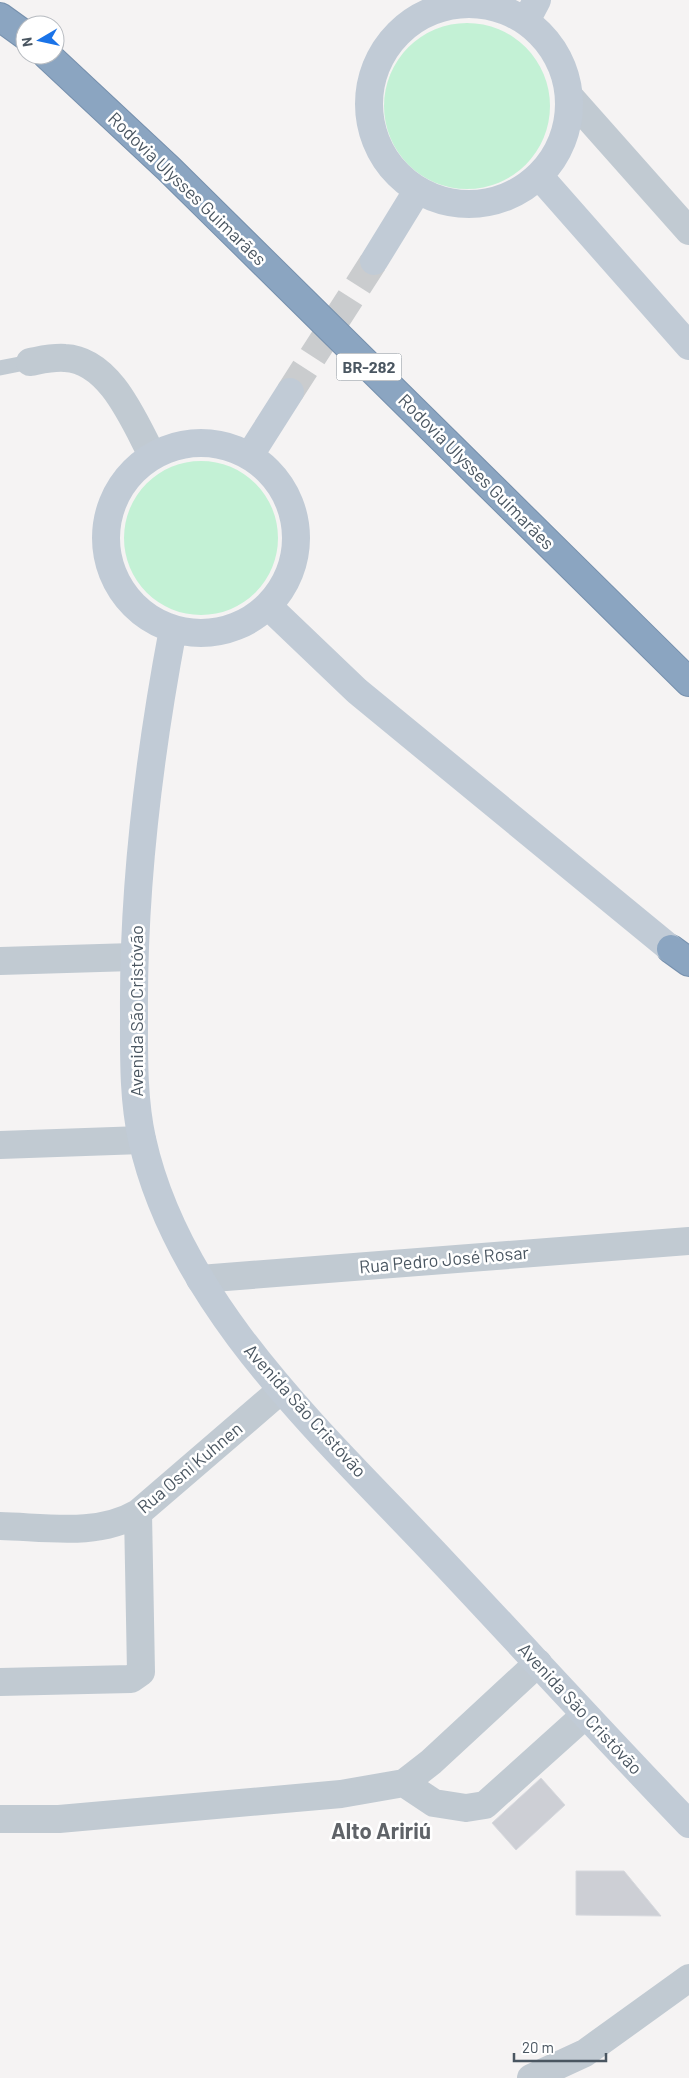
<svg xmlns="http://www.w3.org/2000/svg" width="689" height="2078" font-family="Barlow,sans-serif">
<rect width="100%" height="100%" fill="#f5f3f3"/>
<!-- green -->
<path fill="#c3f1d5" d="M384 106a83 83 0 1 1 166 0a83 83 0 1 1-166 0Z
M124 538a77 77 0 1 1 154 0a77 77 0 1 1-154 0Z"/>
<!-- building -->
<path fill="#cdcfd5" stroke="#d7d9de" d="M541,1778L565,1805L516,1850L492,1823Z
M576,1871H624L661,1916L576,1915Z"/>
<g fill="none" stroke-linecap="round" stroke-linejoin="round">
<!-- secondary-tunnel -->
<path stroke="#caccce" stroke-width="28" stroke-dasharray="28 14" stroke-linecap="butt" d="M290,392L374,261"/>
<defs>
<path id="highway" d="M0,17L25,35
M47,55L169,169L689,682
M671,949L689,962"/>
</defs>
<!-- highway casing -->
<use href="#highway" stroke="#7690ad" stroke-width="30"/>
<!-- lane -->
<path stroke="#c1cad2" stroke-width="15" d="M0,368L30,362"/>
<!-- street -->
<path stroke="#c1cad2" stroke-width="28" d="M570,97L689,231
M30,362C41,360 53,357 65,358C110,360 134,421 152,455
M0,961L133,957
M0,1145L142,1140
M200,1279L689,1241
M0,1526C45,1527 97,1537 138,1513L281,1390
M0,1682L131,1679L141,1672L138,1513
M404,1783L434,1803L466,1808L485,1805L584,1716
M0,1819H59L341,1794L404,1783L431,1762L538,1663
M531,2078L585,2053L689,1978"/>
<!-- secondary -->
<path stroke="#c1cbd6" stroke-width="28" d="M369 104a100 100 0 1 1 200 0a100 100 0 1 1-200 0Z
M526,21L537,0
M540,177L689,346
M374,261L417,191
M106 538a95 95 0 1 1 190 0a95 95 0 1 1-190 0Z
M250,455L290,392
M268,606L357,691L671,949
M173,629C149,756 133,884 134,1013C134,1055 133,1098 142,1139C179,1308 330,1441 444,1563C526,1650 606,1738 689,1824"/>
<!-- highway -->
<use href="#highway" stroke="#8ba5c1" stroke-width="28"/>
</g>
<g text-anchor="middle" stroke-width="5" stroke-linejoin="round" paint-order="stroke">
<!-- shield labels -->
<rect fill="#fff" stroke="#808990" stroke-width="1" x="336.5" y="353.5" width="65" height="27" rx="4"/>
<g font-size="16" font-weight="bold" fill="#4a5661">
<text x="369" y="373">BR-282</text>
</g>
<!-- street labels -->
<g font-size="18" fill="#4a5661" stroke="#fff">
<text transform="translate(187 189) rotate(44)" y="6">Rodovia Ulysses Guimarães</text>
<text transform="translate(476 472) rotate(45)" y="6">Rodovia Ulysses Guimarães</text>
<text transform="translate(137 1011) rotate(-90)" y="6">Avenida São Cristóvão</text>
<text transform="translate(444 1260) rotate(-5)" y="6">Rua Pedro José Rosar</text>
<text transform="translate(305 1411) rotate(48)" y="6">Avenida São Cristóvão</text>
<text transform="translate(190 1468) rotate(-40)" y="6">Rua Osni Kuhnen</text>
<text transform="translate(580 1709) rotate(47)" y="6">Avenida São Cristóvão</text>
</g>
<!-- district labels -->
<g font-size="22" font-weight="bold" fill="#5f6368" stroke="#fff">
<text x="381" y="1839">Alto Aririú</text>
</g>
</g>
<!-- north arrow -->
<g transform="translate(40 40) rotate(261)"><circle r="24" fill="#ffffff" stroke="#b7bbc0"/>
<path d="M0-4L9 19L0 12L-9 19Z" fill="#1a73e8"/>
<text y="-8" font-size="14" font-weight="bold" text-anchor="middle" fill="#4a5661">N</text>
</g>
<!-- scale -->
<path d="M514 2053v8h92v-8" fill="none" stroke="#4a5661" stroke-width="2.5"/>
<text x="522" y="2053" font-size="15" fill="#4a5661" stroke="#ffffff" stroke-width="4" paint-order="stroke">20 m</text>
</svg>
